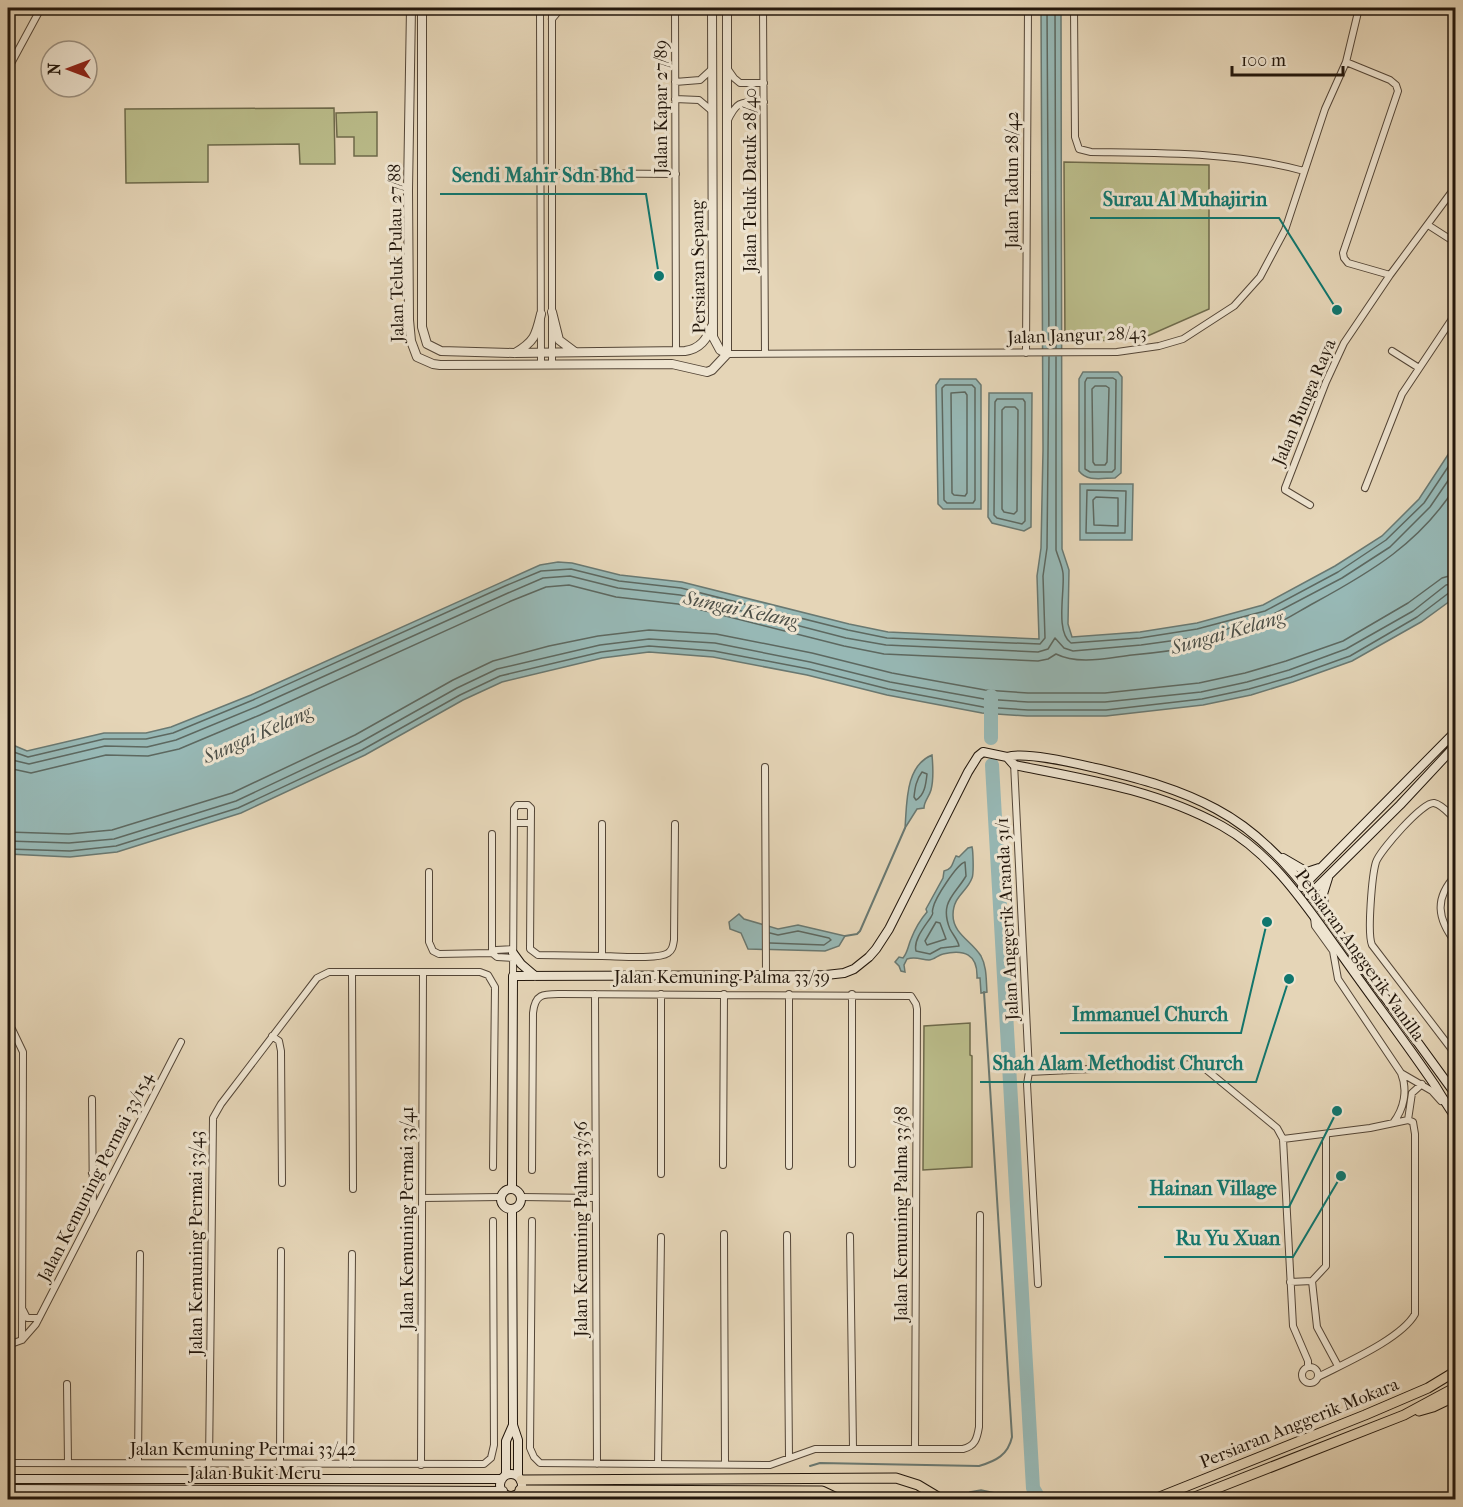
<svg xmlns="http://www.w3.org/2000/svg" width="1463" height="1507" font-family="'IM FELL French Canon',serif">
<rect width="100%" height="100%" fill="#e5d5b7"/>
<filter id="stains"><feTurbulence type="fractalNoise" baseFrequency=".00333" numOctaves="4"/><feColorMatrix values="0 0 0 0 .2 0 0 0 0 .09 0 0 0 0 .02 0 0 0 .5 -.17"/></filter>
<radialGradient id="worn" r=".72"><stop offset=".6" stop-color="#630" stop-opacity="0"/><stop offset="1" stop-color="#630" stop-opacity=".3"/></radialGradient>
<!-- green -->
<path fill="#babc8a" stroke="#6e6a4b" stroke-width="1.5" d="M334,108L335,164H300L299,144L208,145V182L126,183L125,109Z
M377,112V156H354V137H337L336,113Z
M1064,162L1209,165V309L1143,338L1065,343Z
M970,1023V1055L972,1056V1167L923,1170L924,1026Z"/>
<!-- water -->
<path fill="#97b8b5" stroke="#697871" stroke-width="1.5" d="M1041,8H1061L1062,549L1069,570L1068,624L1072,637L1140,632L1197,623L1263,605L1335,566L1382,536L1419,499L1455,444L1456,594L1450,601L1421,622L1352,661L1293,682L1251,695L1203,705L1106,716H1027L982,713L887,695L807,675L713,657L649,652L602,658L502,682L463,700L365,755L241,813L117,852L70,857L8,854V743L27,751L104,733H146L171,727L251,695L540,565L558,562L572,563L620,575L682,582L849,624L888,632L1039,639L1037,576L1041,548L1043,450Z
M1083,372H1118L1122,377L1121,473L1115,478C1102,478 1087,482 1079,471V379Z
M940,379H976L981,385V509H943L938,504L936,385Z
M989,393H1032L1031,527L1024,531L992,523L988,517Z
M1080,484H1133L1132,540H1080Z
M932,755C933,766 934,779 931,790C929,797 924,801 924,808L917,809L905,828C907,803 905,766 932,755Z
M972,847C973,850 974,874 972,878C967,892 953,896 953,915C953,934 972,941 981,956C987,967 986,980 987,992L981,993L980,978H977C978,954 964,949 943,954C938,955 934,960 929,960C922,960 916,956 907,959L904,965L905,972L901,971L899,966L895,962L899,957L903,958C908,952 908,946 911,939C915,929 920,920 927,912L926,909L943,878L944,871C953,869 952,863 956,856L959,857L968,848Z
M739,914L744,919L778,929L798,925L845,936L839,946L825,951L748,949L741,933L730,929L729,922Z
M981,1490L1009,1496L1010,1499H968L970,1492Z"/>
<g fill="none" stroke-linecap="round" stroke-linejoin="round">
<!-- shore -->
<path stroke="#5d6860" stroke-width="1.5" d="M1047,8L1049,348
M1055,8L1056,348
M1056,357V550C1058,557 1062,565 1063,573C1065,591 1055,632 1071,643L1140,638L1197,629L1265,611L1338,572L1386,540L1424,503L1456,455
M1087,378H1113L1116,380L1115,469L1112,472H1090L1085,469V382Z
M945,385H972L975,388V500L973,503H947L944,500L942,388Z
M1095,386H1106L1109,388L1107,462L1105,465H1095L1093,462L1092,389Z
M951,393L965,392L967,395V493L965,496L954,495L952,493Z
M997,399H1023L1025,402V521L1022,524L997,518L994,515L995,402Z
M1005,407H1015L1018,410L1017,511L1014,514L1004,512L1002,509V410Z
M1087,490L1126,491L1125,533H1086Z
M1096,497L1118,498V526L1094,525L1093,500Z
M8,750L28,757L104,739H146L173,733L253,700L505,586L541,571L571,569L619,581L681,588L848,630L887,638L1040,644L1045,638L1043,576L1047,548L1049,357
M8,759L29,764L105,746L147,747L176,740L256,707L508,593L543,578L570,576L618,588L680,595L846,638L886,645L1038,652L1048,649L1055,638L1064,648L1073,651L1141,645L1199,637L1268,617L1342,578L1390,547L1430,507L1456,469
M8,768L31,773L106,755L148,756L179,749L260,715L511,601L546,587L569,585L616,597L678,604L844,646L884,654L1038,661L1048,659L1056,654C1078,665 1107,658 1132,655C1178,651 1226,642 1269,627C1285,621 1299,611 1314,603C1371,572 1420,543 1456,486
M922,772L927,774C926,783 925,795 916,800L914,797C915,788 916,780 922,772Z
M8,832L69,834L112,830L232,793L355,735L453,680L493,661L549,646L598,636L649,630L716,634L812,653L892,673L985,690L1028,693H1105L1199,683L1245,673L1286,661L1343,641L1408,603L1442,578L1456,574
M8,841L69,843L114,839L236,801L359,743L457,688L497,669L600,645L649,639L715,643L810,662L890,682L984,699L1028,702H1105L1201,692L1247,682L1289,670L1346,649L1413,611L1446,585L1456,583
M8,849L70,851L116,846L238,808L362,750L460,695L500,676L601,652L649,646L714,651L809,669L888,689L983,707L1028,710H1106L1202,699L1249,689L1291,677L1350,656L1417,617L1450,592L1456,591
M965,862L966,876C955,895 939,902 950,929C953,935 958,940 959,946L941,948L930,954L916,951C913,940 925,926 931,917C935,910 931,916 933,908C935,898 957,864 965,862Z
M936,922L940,923L946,939L927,945L925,941Z
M770,933L778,935L798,931L829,938L831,940L824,945L770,943"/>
<!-- stream -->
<path stroke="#697871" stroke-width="2" d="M845,936L857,934L860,931L905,828
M810,1466L820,1463L979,1466C996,1461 1008,1455 1012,1437L984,992"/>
<!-- river -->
<path stroke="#97b8b5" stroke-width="14" d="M991,738V696
M992,765L1033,1488L1040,1500"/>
<defs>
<path id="minor" d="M540,8L541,364
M552,8V364
M675,8L676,351
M763,8L765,353
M1074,8L1075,137L1079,149L1091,152C1162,153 1235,152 1304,171
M552,19L561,8
M1346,62L1390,80L1396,85L1398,91L1343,253L1344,258L1348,263L1390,275
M727,68L734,78L740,83H764
M8,69L41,8
M675,82L700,80L712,69
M675,99L699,100L712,111
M727,122C737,100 741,102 764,102
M552,173L676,174
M1428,225L1456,243
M1392,351L1419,368
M1026,353L1028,8
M727,354L1117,352L1159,346L1183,339L1234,306L1260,277L1285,230L1325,109L1346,62L1359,8
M1365,488L1402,394L1456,313
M1310,505L1285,490V488L1326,382L1344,343L1390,275L1456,186
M1014,763L1029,1072L1195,1064L1203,1067L1277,1128L1283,1139L1293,1326L1308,1361V1367
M765,767L766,975
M1456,820C1449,814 1443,805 1434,803C1423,801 1380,851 1376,862C1372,875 1367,934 1372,945L1456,1055
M514,823H530
M602,824V956C616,956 658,960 668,953C673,950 673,945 674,940L675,824
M429,872V942L433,951L439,954L492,953L496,950L513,949
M1456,875C1434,898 1437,919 1456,943
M1314,918L1315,926L1333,951L1338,979L1401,1073L1432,1091L1441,1101
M492,953V834
M492,953L497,957L513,958
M352,972L353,1189
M513,976L514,809L517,805H528L531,808L530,949L538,955L602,956
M595,994L597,1464
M789,994V1166
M852,994V1164
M12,1029L23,1052L22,1340
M272,1036L279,1041L281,1051L282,1183
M1029,1072L1027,1084L1038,1284
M92,1099L93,1211
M1408,1120L1412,1093L1422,1084
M1393,1123C1404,1109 1408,1090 1401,1073
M1326,1134V1266L1312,1281L1317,1327L1338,1366
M1283,1139L1370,1128L1408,1120
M723,1165L724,994
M532,1170L533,1013C535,993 544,994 561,994L911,996L916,1004L917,1009L915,1448
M92,1173L99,1179L110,1180
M661,1174V994
M521,1197L596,1198
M423,1198L501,1197
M532,1221L530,1448L534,1457L540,1463L770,1465L815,1449H963C975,1446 977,1439 979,1427L980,1215
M724,1234L725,1463
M787,1235L789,1457
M850,1236L853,1448
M1290,1282L1312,1281
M23,1310L27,1318H39
M8,1345L22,1340L36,1324L181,1042
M1302 1375a8 8 0 1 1 16 0a8 8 0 1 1-16 0Z
M1318,1377C1345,1363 1401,1339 1415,1314V1134L1413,1122L1408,1120
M67,1384L68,1463
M8,1463L484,1464L491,1458L494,1445L493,1221
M138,1463L140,1254
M209,1464L213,1118L221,1104L317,978L329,972H480L488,975L495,987L493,1167
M280,1464L281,1251
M350,1464L352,1254
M658,1464L661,1237
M421,1465L423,972
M515,1494L516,1500
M506,1500V1494"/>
<path id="tertiary" d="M411,8L408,190L409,320L411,341L417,357L433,364L440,365L672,364L707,372L712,370L727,354
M422,8V327L427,344L441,351L514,353L685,351C700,349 707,339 712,326
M712,8L713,337L720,350L727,354
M727,8V354
M552,312L559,340L575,352
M515,353C535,341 536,335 541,314"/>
<path id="secondary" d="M1007,757C1026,751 1078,764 1100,769C1141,779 1179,789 1216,809C1280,843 1319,905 1360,963C1392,1007 1424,1051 1456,1095
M1283,858L1307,872L1319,868
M1302,887L1456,731
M1309,895L1400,805L1456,745
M1324,909L1323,894L1328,878
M513,953L521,964L535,976
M512,1189L513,976L826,975L844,973L854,969L869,957L876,949L889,929L968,772L978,756L983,752L1007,757L1014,765C1085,779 1157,790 1222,826C1274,855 1307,907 1341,954C1372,998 1404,1040 1434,1084C1441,1095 1448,1107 1456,1118
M501 1199a10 10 0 1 1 20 0a10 10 0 1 1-20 0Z
M512,1209L513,1425L518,1440V1476
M500 1485a11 11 0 1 1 22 0a11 11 0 1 1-22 0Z
M506,1475V1441L513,1425
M8,1479H502
M8,1489L503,1491"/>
<path id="primary" d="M1419,1411L1433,1407L1456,1396
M521,1480L896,1478L918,1485L943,1500
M520,1490L822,1491L841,1500
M1152,1500L1365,1415L1428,1388L1456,1371
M1187,1500L1404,1415L1456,1387"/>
</defs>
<!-- minor casing -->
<use href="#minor" stroke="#544637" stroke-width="8"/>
<!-- tertiary casing -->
<use href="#tertiary" stroke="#544637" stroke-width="10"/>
<!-- secondary casing -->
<use href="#secondary" stroke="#23170c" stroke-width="10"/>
<!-- primary casing -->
<use href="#primary" stroke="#23170c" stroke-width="11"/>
<!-- minor -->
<use href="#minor" stroke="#eee4d0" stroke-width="6"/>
<!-- tertiary -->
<use href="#tertiary" stroke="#eee4d0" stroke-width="8"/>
<!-- secondary -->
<use href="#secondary" stroke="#eee4d0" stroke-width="8"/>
<!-- primary -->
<use href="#primary" stroke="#e5d5b7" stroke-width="9"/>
</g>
<g text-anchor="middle" stroke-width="6" stroke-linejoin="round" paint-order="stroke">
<!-- street labels -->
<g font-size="18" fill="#23170c" stroke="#eee4d0">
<text transform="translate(661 107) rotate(-90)" y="6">Jalan Kapar 27/89</text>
<text transform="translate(750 180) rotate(-90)" y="6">Jalan Teluk Datuk 28/40</text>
<text transform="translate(1012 180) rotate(-90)" y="6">Jalan Tadun 28/42</text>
<text transform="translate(396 253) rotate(-91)" y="6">Jalan Teluk Pulau 27/88</text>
<text transform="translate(698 267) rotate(-91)" y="6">Persiaran Sepang</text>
<text transform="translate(1077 335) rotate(-2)" y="6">Jalan Jangur 28/43</text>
<text transform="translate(1304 402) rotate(-67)" y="6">Jalan Bunga Raya</text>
<text transform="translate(1007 919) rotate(-93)" y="6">Jalan Anggerik Aranda 31/1</text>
<text transform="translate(1360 955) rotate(54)" y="6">Persiaran Anggerik Vanilla</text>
<text x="722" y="983">Jalan Kemuning Palma 33/39</text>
<text transform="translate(95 1177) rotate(-63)" y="6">Jalan Kemuning Permai 33/154</text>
<text transform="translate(901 1214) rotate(-90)" y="6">Jalan Kemuning Palma 33/38</text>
<text transform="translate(407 1218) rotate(-90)" y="6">Jalan Kemuning Permai 33/41</text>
<text transform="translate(581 1229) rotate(-90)" y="6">Jalan Kemuning Palma 33/36</text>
<text transform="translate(196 1243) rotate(-90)" y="6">Jalan Kemuning Permai 33/43</text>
<text transform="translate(1299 1423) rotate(-22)" y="6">Persiaran Anggerik Mokara</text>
<text x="243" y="1455">Jalan Kemuning Permai 33/42</text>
<text x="255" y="1479">Jalan Bukit Meru</text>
</g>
<!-- water labels -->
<g font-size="20" font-style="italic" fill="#4c4f47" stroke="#eee4d0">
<text transform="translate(741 609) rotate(12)" y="7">Sungai Kelang</text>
<text transform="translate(1227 632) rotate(-16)" y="7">Sungai Kelang</text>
<text transform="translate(257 734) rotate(-24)" y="7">Sungai Kelang</text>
</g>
</g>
<!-- callouts -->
<path fill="none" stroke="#0f766e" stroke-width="2" d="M659 276L646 194H440M1337 310L1279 218H1090M1267 922L1241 1033H1060M1289 979L1256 1082H980M1337 1111L1289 1207H1138M1341 1176L1293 1257H1164"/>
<g fill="#0f766e" stroke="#eee4d0" stroke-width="2">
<circle cx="659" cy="276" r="6"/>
<circle cx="1337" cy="310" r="6"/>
<circle cx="1267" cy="922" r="6"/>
<circle cx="1289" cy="979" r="6"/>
<circle cx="1337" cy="1111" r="6"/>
<circle cx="1341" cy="1176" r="6"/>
</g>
<g font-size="20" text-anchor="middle" font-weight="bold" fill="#0f766e" stroke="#eee4d0" stroke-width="6" stroke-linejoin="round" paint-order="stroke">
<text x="543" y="182">Sendi Mahir Sdn Bhd</text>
<text x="1185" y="206">Surau Al Muhajirin</text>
<text x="1150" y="1021">Immanuel Church</text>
<text x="1118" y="1070">Shah Alam Methodist Church</text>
<text x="1213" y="1195">Hainan Village</text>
<text x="1228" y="1245">Ru Yu Xuan</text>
</g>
<!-- margin -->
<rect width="1463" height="1507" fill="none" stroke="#e5d5b7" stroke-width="30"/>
<rect x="9" y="9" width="1445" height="1489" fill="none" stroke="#23170c" stroke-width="3"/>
<rect x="15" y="15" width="1433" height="1477" fill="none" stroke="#23170c" stroke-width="1.5"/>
<!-- north arrow -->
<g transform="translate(69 69) rotate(270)"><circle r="28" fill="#eee4d0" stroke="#9d9282" stroke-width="1.5"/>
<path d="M0-4.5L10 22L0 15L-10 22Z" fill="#8f2418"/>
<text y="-9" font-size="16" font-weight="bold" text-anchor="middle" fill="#23170c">N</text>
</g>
<!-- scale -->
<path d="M1232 66v9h111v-9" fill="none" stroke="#23170c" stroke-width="3"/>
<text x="1241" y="66" font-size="18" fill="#23170c" stroke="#eee4d0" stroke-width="4.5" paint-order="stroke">100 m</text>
<rect width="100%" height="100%" filter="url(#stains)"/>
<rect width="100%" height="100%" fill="url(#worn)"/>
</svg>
